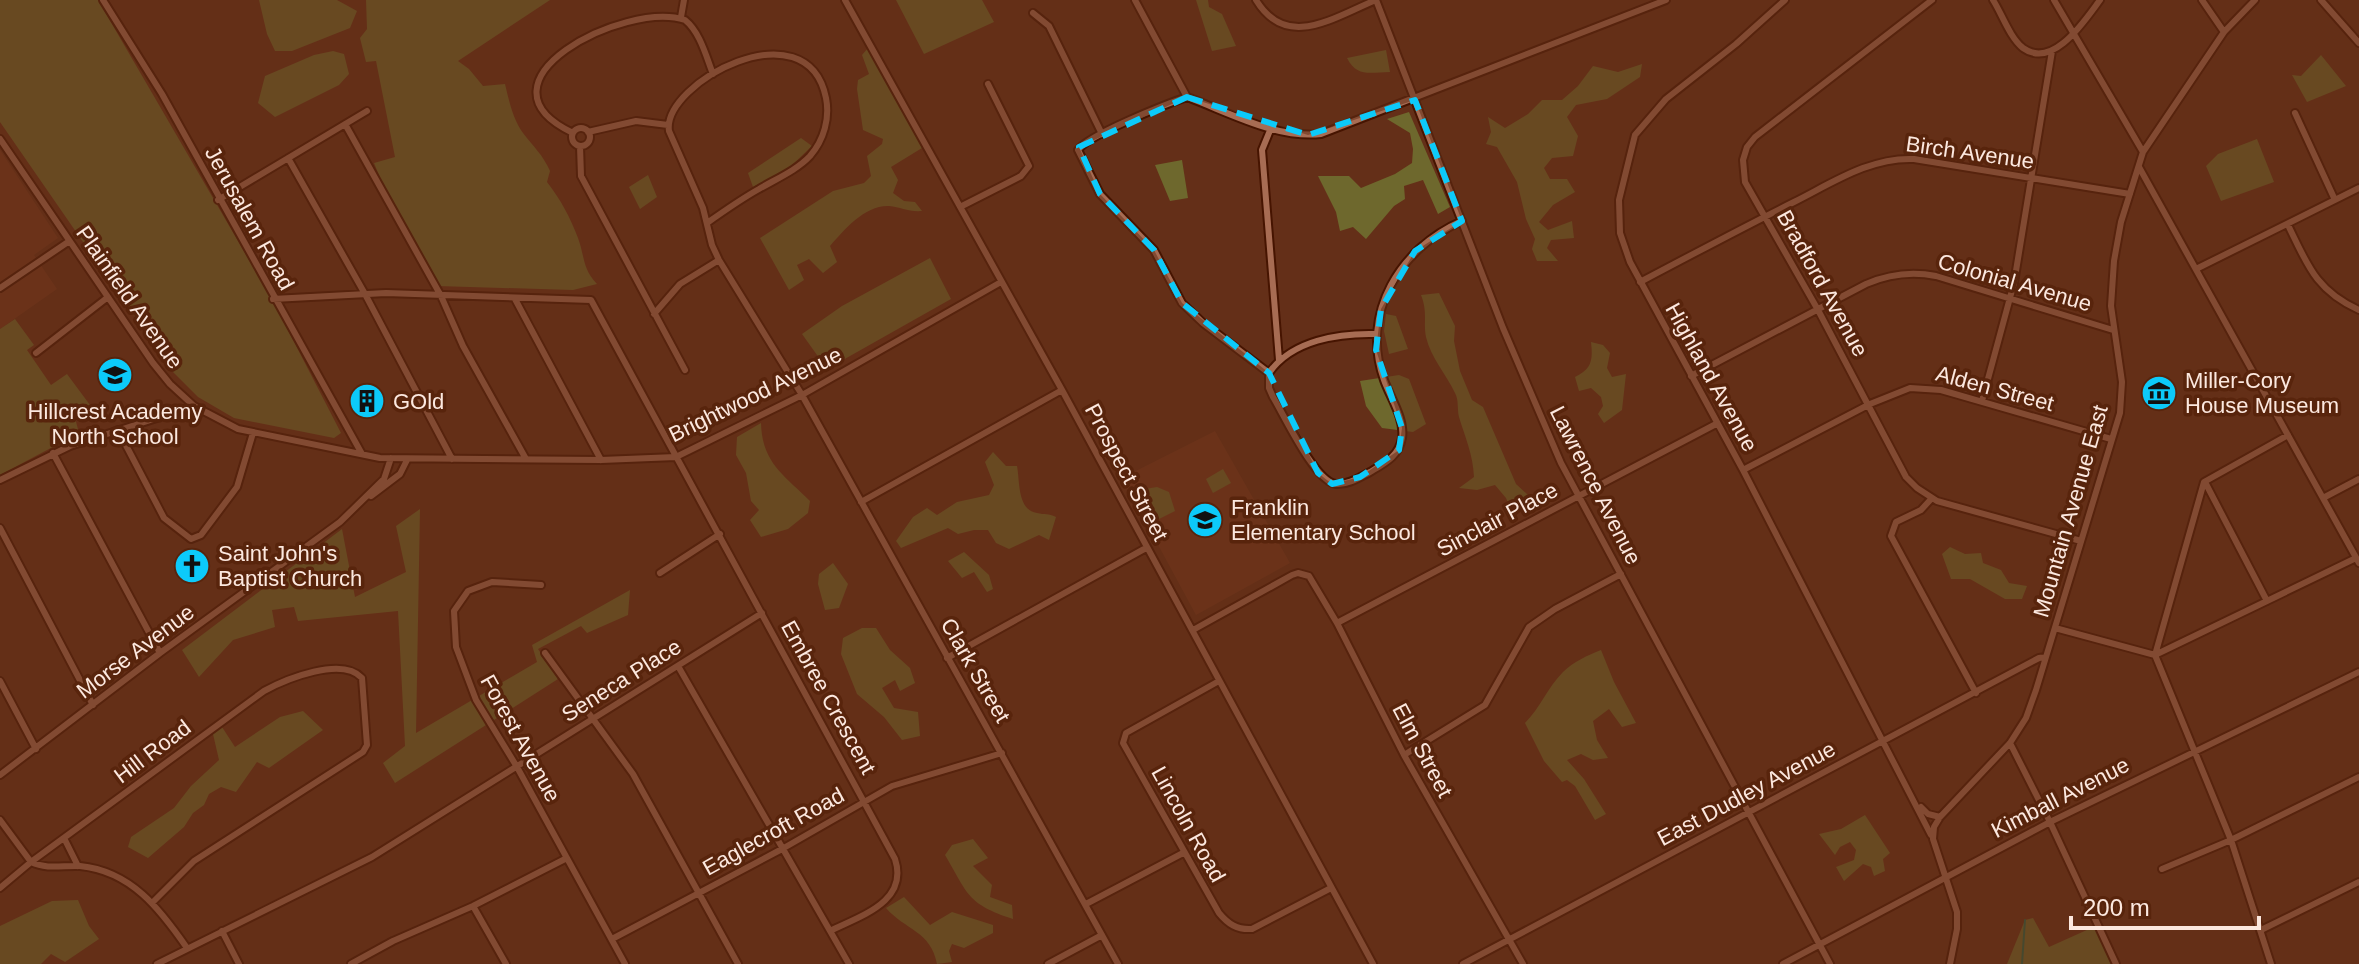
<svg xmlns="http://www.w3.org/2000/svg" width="2359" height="964" font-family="Helvetica,sans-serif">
<rect width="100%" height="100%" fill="#642f18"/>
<!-- built -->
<path fill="#73371c" d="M0,150L58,238L34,255L57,289L0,329Z
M1215,431L1290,563L1196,615L1122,478Z"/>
<!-- green -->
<path fill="#6e682d" d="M0,0H98L274,303L341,433L334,438L234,418L198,397L173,372L0,122Z
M259,0H337L357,11L350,28L292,51H275L267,34Z
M366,0H550L458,61L469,69L483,86L505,84C509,101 513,119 523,133C533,146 543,155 550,171L547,182C561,200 570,217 578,238C585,257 582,268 597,284L573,290L437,286L385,190L374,163L395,157L376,61L366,62L360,38L367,29Z
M896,0H982L994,22L924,54Z
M1196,0H1208L1209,7L1222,14L1236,46L1212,51Z
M868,48L922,148L891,167L898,180L893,193L904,201L915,202L922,211C908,212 901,207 889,206C865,205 845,229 830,246L837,262L823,273L809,259L797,265L804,280L789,290L760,238L833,191L864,183L871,176L867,156L882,144L883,139L863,130L857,89L858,80L869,74L862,55Z
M1386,50L1390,72C1371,72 1357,78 1347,58Z
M333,51L344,54L349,74L339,85L275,117L258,103L265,76L314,55Z
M2321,55L2346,86L2307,102L2292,75L2301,76Z
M1642,64L1640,77L1607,99L1576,105L1567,117L1578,136L1573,156L1552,158L1544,168L1550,179H1567L1575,192L1553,205L1539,222L1548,230L1572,221L1574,238L1551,240L1547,248L1558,261H1537L1532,249L1535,239L1526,219L1517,182L1497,147L1486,144L1491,132L1488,117L1505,128L1528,114L1542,100H1562L1578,86L1593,66L1618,72Z
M1409,112L1450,207L1438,214L1423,180L1404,186L1405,199L1394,206L1366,239L1353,227L1340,231L1336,212L1318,176H1349L1361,188L1395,174L1412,163L1413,149L1410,133L1387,119Z
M801,138L812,146L789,168L753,187L748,173Z
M2257,139L2274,182L2221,201L2206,166L2218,154Z
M1182,160L1188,198L1170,201L1155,165Z
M648,175L657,197L640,209L629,187Z
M930,258L951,299L827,369L802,334L842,306Z
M1439,293L1455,326L1454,341L1460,371L1472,400L1483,407L1516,484L1528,495L1532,509L1512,512L1506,498L1495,485L1477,490L1459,488L1474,477C1473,454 1465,437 1459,417C1457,409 1459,400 1455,393C1446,374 1431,358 1426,337C1423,322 1428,313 1421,295Z
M1386,314L1396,316L1408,349L1389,354L1384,331Z
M15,319L34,345L27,350L51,385L67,374L90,405L75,418L79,433L0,475V329Z
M1591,342L1603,345L1610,353L1607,368L1612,377L1626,374L1622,410L1604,423L1598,414L1603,406L1601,397L1591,388L1579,391L1575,377C1592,369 1593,360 1591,342Z
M1399,375L1409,379L1426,424L1413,432L1382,428L1366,406L1360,381Z
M761,423C762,463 784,475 810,501L808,513L788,529L761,537L750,520L759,510L751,501L746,473L736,455L737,437Z
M993,452L1006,466H1017C1020,481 1017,510 1037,513C1045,515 1048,513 1056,517L1049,540L1039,535L1009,549L996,543L988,530H974L958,534L948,528L901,548L896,541L913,517L927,508L937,515L957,502L989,495L994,485L985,462Z
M1223,469L1231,483L1213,493L1206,479Z
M1157,487L1169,492L1175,511L1153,522L1140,498L1145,489Z
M420,509L416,733L537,662L532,645L630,590L628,615L587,633L581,626L538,649L558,679L395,783L383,763L405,746L398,611L298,621L294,607L272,610L275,627L233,640L199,677L182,650L342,529L355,597L406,572L396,526Z
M1950,547L1965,554L1981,553L1983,563L2001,570L2009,583L2027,586L2022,599H2005L1970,579H1951L1942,554Z
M964,552L989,575L993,589L987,592L974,572L962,578L948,561Z
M833,563L848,584L839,608L825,610L818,584L819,574Z
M862,628H876L890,650L910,668L915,683L900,691L895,680L882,688L894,708L918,712L920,736L902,740L884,717L857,694L841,654L843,638Z
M1601,650L1614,682L1636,723L1622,727L1609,709L1593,721L1597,740L1608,758L1593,760L1581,754L1567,760L1584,779L1606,814L1595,820L1575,786L1567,780L1562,782L1544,761L1525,723C1541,707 1547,688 1563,672C1573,662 1588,655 1601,650Z
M303,711L323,730L269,768L257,762L236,792L221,787L209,794L204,805L193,813L184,827L148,858L128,847L131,837L174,808L191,786L219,760L213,734L222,727L235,747L280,717Z
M1865,815L1890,853L1883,859L1885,871L1874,876L1871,867L1863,864L1844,881L1836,867L1854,860L1856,850L1850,842L1840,847L1835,855L1819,834L1841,829Z
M973,839L988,858L973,866L992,885L990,897L1012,905L1013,919C967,904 968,894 945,855L952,845Z
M904,897L930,925L952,912L993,925V933L964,948L952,944L949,951L952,962L937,964C931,931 905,930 886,908Z
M78,900L89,926L99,939L65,962L51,954L41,964H0V926L52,901Z
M2033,918L2049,947L2098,925L2113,964H2007L2025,920Z"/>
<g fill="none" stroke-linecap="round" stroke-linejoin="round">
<!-- stream -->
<path stroke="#22674b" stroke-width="2" d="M2022,964L2025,920"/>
<defs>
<path id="minor" d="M103,0L162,94L362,454
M845,0L1062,390L1373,964
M1135,0L1187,97
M1256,0C1287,51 1334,17 1376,0
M1376,0L1503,328L1561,463L1830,964
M1785,0L1736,44L1666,99L1635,135L1619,200L1620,233L1630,262L1743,470L1931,835
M1932,0L1755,137L1747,147L1743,160L1745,182L1818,310L1906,477L1917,488L1937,501L2081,541
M1993,0C2002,14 2010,38 2023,48C2053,70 2085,20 2100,0
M2054,0L2143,152
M2202,0L2224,32
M2321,0L2359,43
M1033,13L1049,26L1102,134
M681,17L684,0
M2295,113L2335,200
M345,124L441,296L463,346L526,459
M1271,128L1262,150L1279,360
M572 137a9 9 0 1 1 18 0a9 9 0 1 1-18 0Z
M588,132L636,121L668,125
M573,133C465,82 625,0 685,20C700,32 706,56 713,74
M0,139L153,363L170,384L194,406L238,429L380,458L601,460L676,457L802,395L1001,282
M580,146L581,176L685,370
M288,158L365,294L452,459
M2139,167L2359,563
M218,200L367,111
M960,207L1021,176L1029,166L988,84
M1462,221C1400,248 1360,313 1384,380C1390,397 1405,419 1402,438C1399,456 1385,463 1370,472C1360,477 1348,485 1336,484C1315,482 1284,415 1273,397L1269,388V373L1203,323L1182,303L1154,250L1100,194L1078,150C1088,135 1166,104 1187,97C1228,112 1276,139 1321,134L1666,0
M707,223C724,211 741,199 759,189C776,179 797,170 810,156C824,140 830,118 826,98C807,5 662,83 669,131L703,208L712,245L719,260L802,395L1118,964
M2288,225C2307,264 2316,291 2359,310
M2196,269L2359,188
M1640,282C1691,255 1742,228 1794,202C1832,183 1870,157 1914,159L2130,194
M0,288L68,242
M273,299L386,293L591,300L895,859C909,902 860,916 830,931
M515,299L601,460
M654,314L680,284L719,260
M36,353L108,297
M1269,373C1292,340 1339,333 1376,334
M1691,376L1866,284C1889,274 1911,271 1936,276L2113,330
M1982,401L2014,283L2052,51
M118,430L164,518L191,539L201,535L237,487L253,433
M53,453L160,653
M1743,470L1870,404L1910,388L1941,390L2111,439
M0,480L70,446L194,406
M2205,482L2267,601
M371,496L400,474L407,460
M1932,498L1921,510L1896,522L1891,536L1976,693
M2323,498L2359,479
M861,502L1062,390
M0,528L93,705
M660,573L720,534
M541,585L492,582L468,591L454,611L456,647L476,700L517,767L625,964
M1337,623L1716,424
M2055,628L2155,655L2356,558
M1193,630L1292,575L1298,573L1309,576L1337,623L1404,755L1523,964
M545,653L633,774L738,964
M947,658L1146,548
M678,666L849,964
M0,681L36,749
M1219,681L1126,733L1123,743L1219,913C1228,924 1237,930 1252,929L1331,888
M2010,743L2050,822L2116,964
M1404,755L1485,705L1529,627L1555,609L1621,574
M0,775L160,653L340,522L384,479L391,458
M1921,807L1928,814L1940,817
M0,820L31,862C48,870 63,865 80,866C131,871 160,909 187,948
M64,838L78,866
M2162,869L2231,840L2359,777
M0,888L31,862L264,691C286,679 342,656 362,678L367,745L363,752L194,861L153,902
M1086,904L1183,853
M473,906L506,964
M2261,930L2359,882
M222,931L239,964
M612,939L782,849L892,786L1002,753
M157,964L372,857L762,613
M351,964L393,941L473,906L567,858
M1048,964L1102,935
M1463,964L2039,658L2046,657
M1783,964L2050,822L2359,672
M1950,964L1957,929V912L1933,839L1934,827L1940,817L2010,743L2026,718L2036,690L2120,413L2122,382L2111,306L2114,261L2121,222L2143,152L2224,32L2255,0
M2271,964L2231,840L2155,655L2204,482L2288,435"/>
</defs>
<!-- minor casing -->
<use href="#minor" stroke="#461400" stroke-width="10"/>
<!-- minor -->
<use href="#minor" stroke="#a76c53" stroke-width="6"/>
</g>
<!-- marked area -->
<path d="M0 0H2359V964H0ZM1187,97L1308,135L1415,100L1462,221L1415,251L1381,309L1376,350L1402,428L1399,450L1360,477L1332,484L1318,473L1269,373L1182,303L1154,250L1100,194L1079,147Z" fill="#642f18" fill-opacity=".55" fill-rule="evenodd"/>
<path fill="none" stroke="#0ccafa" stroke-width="6" stroke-dasharray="16 10" stroke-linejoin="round" d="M1187,97L1308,135L1415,100L1462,221L1415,251L1381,309L1376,350L1402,428L1399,450L1360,477L1332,484L1318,473L1269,373L1182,303L1154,250L1100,194L1079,147Z"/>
<!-- icons -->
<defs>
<symbol id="school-disc" viewBox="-11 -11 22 22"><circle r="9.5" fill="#0ccafa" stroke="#58240c"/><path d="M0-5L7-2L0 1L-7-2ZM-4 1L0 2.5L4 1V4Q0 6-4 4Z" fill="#111"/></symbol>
<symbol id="museum-disc" viewBox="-11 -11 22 22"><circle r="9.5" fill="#0ccafa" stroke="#58240c"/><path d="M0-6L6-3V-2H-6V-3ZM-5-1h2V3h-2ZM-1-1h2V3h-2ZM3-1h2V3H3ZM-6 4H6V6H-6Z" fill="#111"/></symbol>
<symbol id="building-disc" viewBox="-11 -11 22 22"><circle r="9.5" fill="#0ccafa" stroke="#58240c"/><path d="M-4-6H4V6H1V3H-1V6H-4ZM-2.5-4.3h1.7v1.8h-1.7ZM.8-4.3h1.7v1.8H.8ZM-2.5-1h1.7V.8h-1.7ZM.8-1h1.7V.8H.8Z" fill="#111"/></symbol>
<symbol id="church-disc" viewBox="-11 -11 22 22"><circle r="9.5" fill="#0ccafa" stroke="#58240c"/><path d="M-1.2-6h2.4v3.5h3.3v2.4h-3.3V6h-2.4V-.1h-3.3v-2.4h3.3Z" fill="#111"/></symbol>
</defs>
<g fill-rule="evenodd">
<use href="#school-disc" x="95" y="355" width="40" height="40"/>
<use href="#museum-disc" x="2139" y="373" width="40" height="40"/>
<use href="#building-disc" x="347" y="381" width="40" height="40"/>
<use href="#school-disc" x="1185" y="500" width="40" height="40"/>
<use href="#church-disc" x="172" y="546" width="40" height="40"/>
</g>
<g text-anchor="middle" stroke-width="7" stroke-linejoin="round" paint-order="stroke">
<!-- street labels -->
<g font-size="22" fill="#fce8df" stroke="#58240c">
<text transform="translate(1970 152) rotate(8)" y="8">Birch Avenue</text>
<text transform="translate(250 218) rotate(61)" y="8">Jerusalem Road</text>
<text transform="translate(2015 282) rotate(16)" y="8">Colonial Avenue</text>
<text transform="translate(1823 283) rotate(61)" y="8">Bradford Avenue</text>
<text transform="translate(130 297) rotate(55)" y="8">Plainfield Avenue</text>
<text transform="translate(1712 377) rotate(61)" y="8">Highland Avenue</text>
<text transform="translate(1995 388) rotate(15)" y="8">Alden Street</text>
<text transform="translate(755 394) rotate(-26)" y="8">Brightwood Avenue</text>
<text transform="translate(1127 472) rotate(62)" y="8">Prospect Street</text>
<text transform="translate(1596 485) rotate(63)" y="8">Lawrence Avenue</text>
<text transform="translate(2070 511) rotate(-74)" y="8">Mountain Avenue East</text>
<text transform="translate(1497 519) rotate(-28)" y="8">Sinclair Place</text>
<text transform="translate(135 651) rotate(-37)" y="8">Morse Avenue</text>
<text transform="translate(976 670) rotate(60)" y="8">Clark Street</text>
<text transform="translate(621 680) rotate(-32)" y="8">Seneca Place</text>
<text transform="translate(829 697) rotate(61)" y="8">Embree Crescent</text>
<text transform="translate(521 738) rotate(61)" y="8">Forest Avenue</text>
<text transform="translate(1423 750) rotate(62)" y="8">Elm Street</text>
<text transform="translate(152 751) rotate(-37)" y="8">Hill Road</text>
<text transform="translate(1746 793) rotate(-28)" y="8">East Dudley Avenue</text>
<text transform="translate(2060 797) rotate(-27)" y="8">Kimball Avenue</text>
<text transform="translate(1189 824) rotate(61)" y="8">Lincoln Road</text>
<text transform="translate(773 831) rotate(-29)" y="8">Eaglecroft Road</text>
</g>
<!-- poi labels -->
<g font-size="22" fill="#fce8df" stroke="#58240c" text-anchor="start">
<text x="2185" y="388">Miller-Cory<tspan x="2185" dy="25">House Museum</tspan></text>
<text x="393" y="409">GOld</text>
<text x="115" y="419" text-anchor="middle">Hillcrest Academy<tspan x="115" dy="25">North School</tspan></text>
<text x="1231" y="515">Franklin<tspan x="1231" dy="25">Elementary School</tspan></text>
<text x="218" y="561">Saint John's<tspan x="218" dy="25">Baptist Church</tspan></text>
</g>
</g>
<!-- scale -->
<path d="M2071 916v12h188v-12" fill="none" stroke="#fce8df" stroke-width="4"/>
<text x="2083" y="916" font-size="24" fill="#fce8df" stroke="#58240c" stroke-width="6" paint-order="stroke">200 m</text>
</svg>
